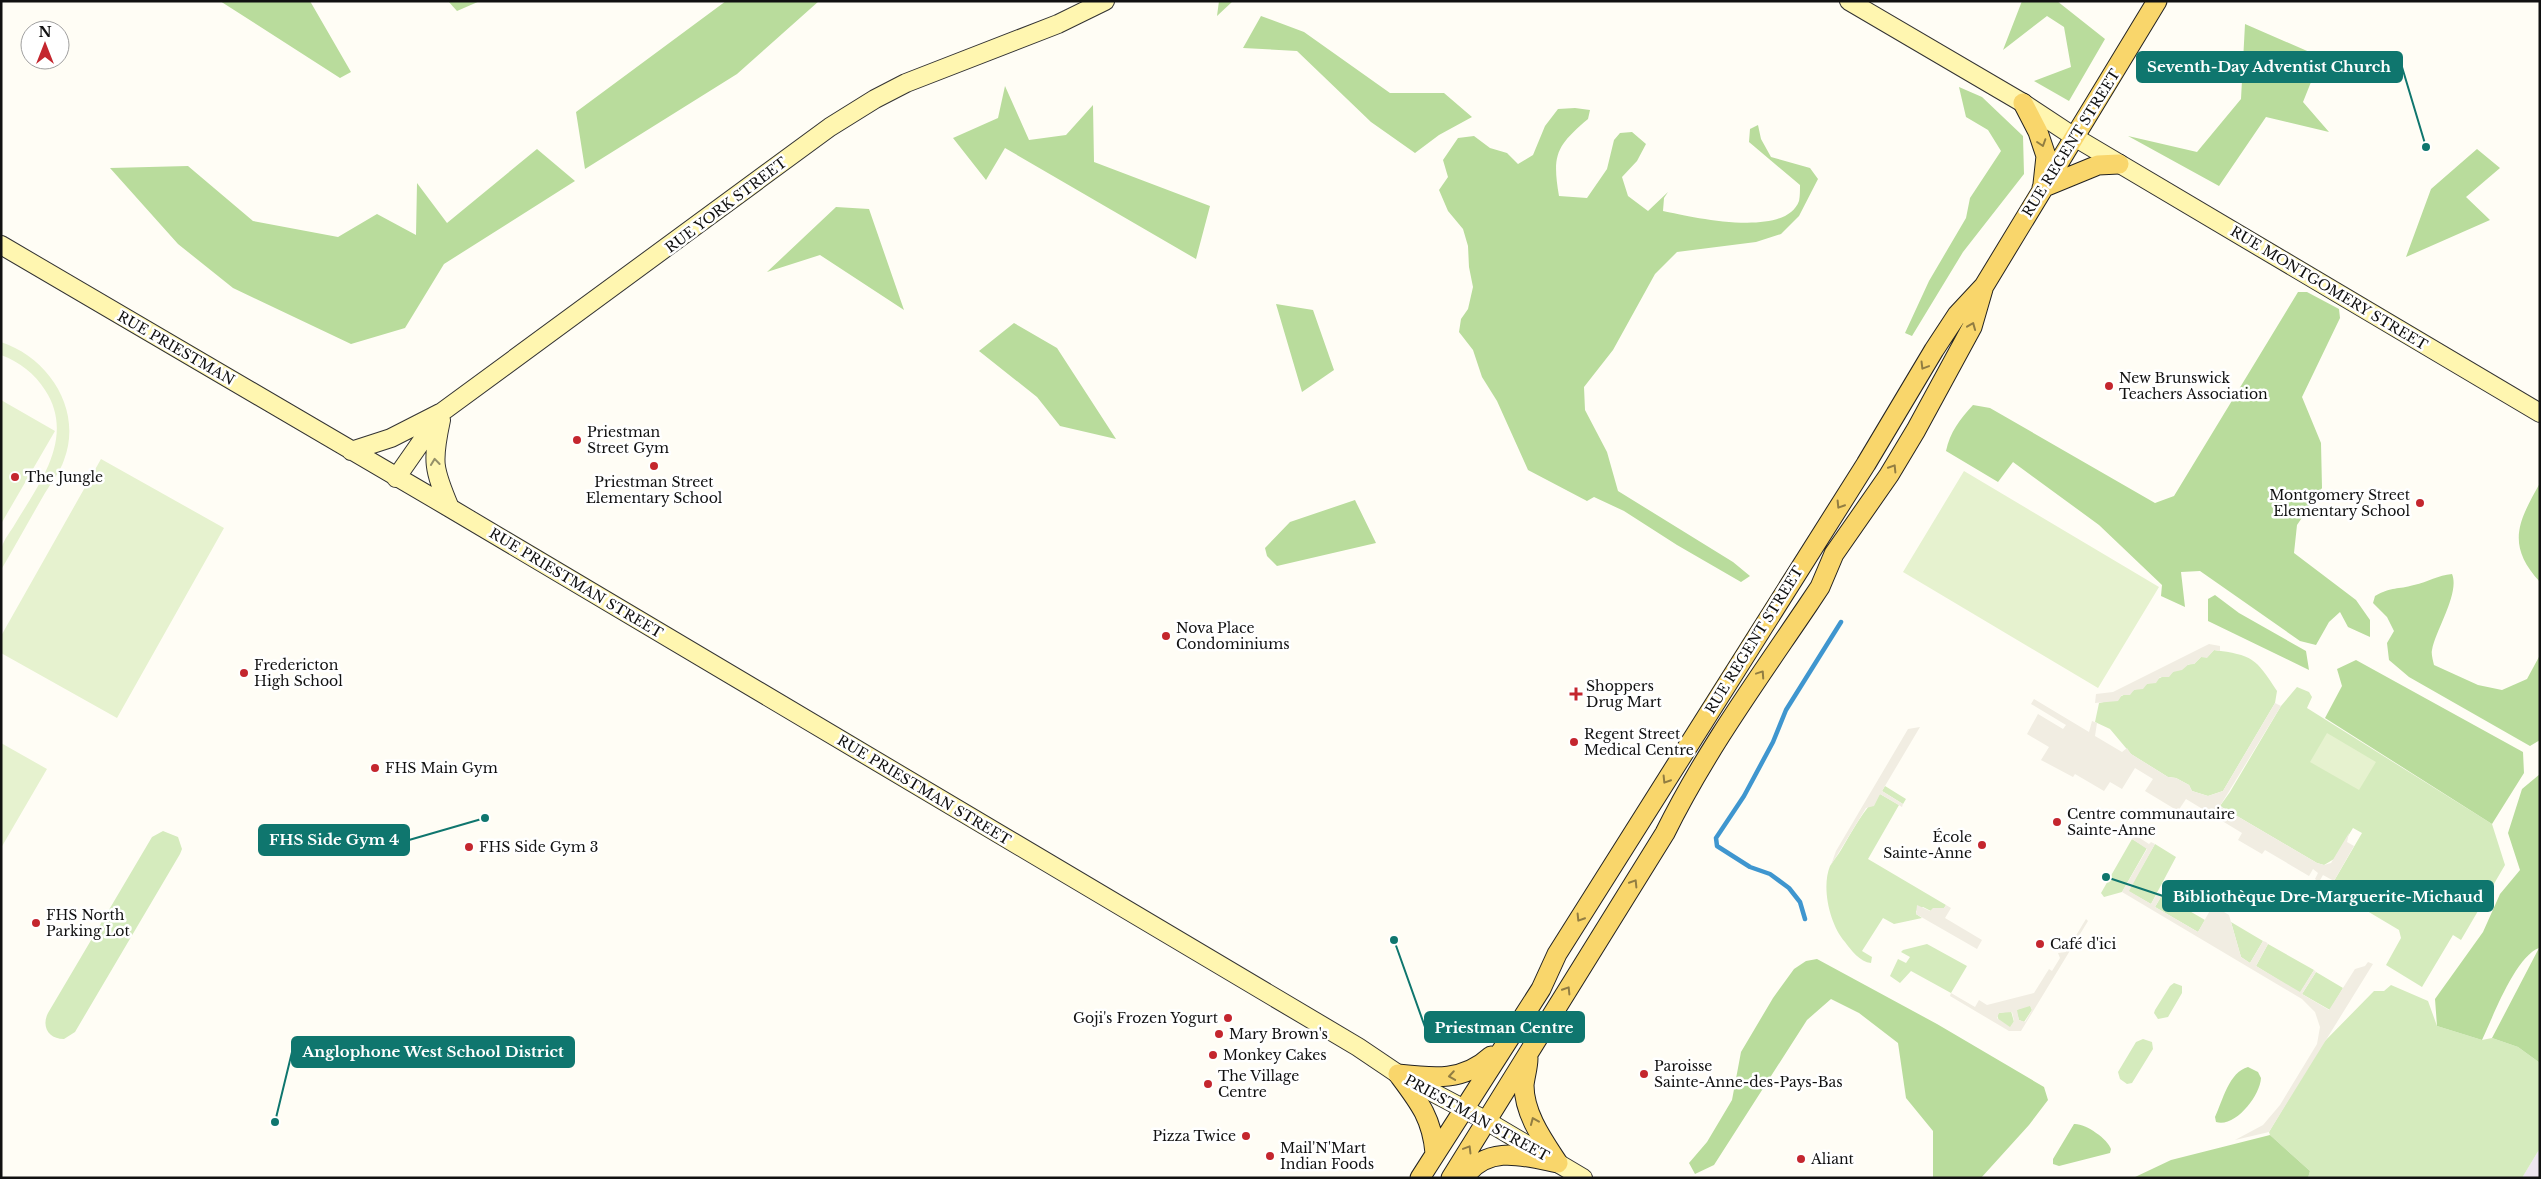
<svg xmlns="http://www.w3.org/2000/svg" width="2541" height="1179" font-family="'Libre Baskerville',serif">
<rect width="100%" height="100%" fill="#fffdf5"/>
<!-- industrial -->
<path fill="#eee6ef" d="M2540,1148V1178H2522Z"/>
<!-- green -->
<path fill="#d5ebbd" d="M2214,650C2252,655 2256,658 2277,691L2275,703L2223,791L2208,796L2192,791L2189,785L2176,778L2168,777L2131,754L2110,729L2095,722L2099,703L2113,700L2164,676H2169C2174,669 2185,664 2194,664L2201,657H2207Z
M2297,687L2309,692L2312,697L2307,708L2492,824L2505,865L2461,940L2453,935L2422,987L2386,965L2401,938L2399,930L2357,905L2361,898L2334,881L2362,833L2353,828L2334,859L2324,865L2317,863L2220,806L2230,792L2281,706Z
M1885,786L1906,799L1903,804L1882,791Z
M1880,794L1899,805L1868,859L1946,905L1944,908L1934,909L1931,911L1923,907L1916,911V914L1922,918L1894,924L1883,918L1862,951L1872,957L1871,963C1860,962 1851,950 1845,942C1830,925 1821,888 1830,866C1833,861 1838,855 1841,850C1853,830 1863,810 1880,794Z
M163,831L178,837L182,849L180,854L75,1032L64,1039C49,1039 41,1027 48,1013L152,837Z
M2132,839L2147,848L2122,892L2104,897L2101,893Z
M2155,844L2176,857L2151,904L2128,891Z
M2162,895L2205,920L2198,932L2155,907Z
M2231,922L2263,941L2250,963L2241,957Z
M1927,944L1967,966L1951,993L1911,971L1900,983L1890,976L1898,959L1906,963L1910,957L1901,952L1903,950Z
M2268,944L2314,970L2300,993L2256,966Z
M2316,972L2343,988L2330,1010L2302,994Z
M2174,983L2182,986V993L2168,1017L2158,1019L2154,1013L2155,1010L2170,986Z
M2391,985L2428,1001L2437,1026L2482,1040L2492,1038L2518,1047L2540,1063V1148L2522,1178H2308L2310,1171L2270,1135L2269,1132L2321,1045L2374,991H2384Z
M2030,1005L2032,1010L2024,1022L2019,1020L2016,1010Z
M2011,1011L2014,1022L2010,1028L1999,1021L1997,1015L1999,1013Z
M2143,1039L2152,1042L2153,1049L2132,1083L2127,1084L2120,1079L2118,1072L2136,1042Z"/>
<!-- forest -->
<path fill="#b9dc9c" d="M220,1H310L351,72L340,78Z
M448,1H480L457,11Z
M726,1H819L737,74L585,169L576,112Z
M1219,1H1233L1217,16Z
M2022,1H2057L2105,39L2069,101L2034,81L2071,67L2064,27L2047,16L2003,50Z
M1261,16L1304,32L1390,93H1444L1472,117L1439,135L1415,153L1371,122L1297,51L1243,48Z
M2245,24L2321,57L2303,102L2329,132L2266,117L2219,186L2128,136L2197,152L2241,99Z
M1005,86L1029,140L1066,135L1093,105L1094,162L1210,206L1196,259L1005,148L986,180L953,138L998,118Z
M1959,87L1982,97L2023,136L2024,174L1963,252L1912,336L1905,333L1929,281L1966,218L1970,198L2001,151L1988,130L1966,117Z
M1575,108L1590,110L1588,119C1556,146 1552,155 1559,196L1587,198L1607,169L1614,140L1620,133L1632,132L1646,144L1637,161L1622,177L1628,196L1648,211L1668,192L1664,198L1663,211C1692,217 1785,239 1799,201C1800,197 1800,190 1800,185L1749,142L1750,129L1758,125L1761,139L1771,157L1810,168L1818,179L1799,216L1781,234L1756,242L1677,252L1655,274L1613,350L1584,387L1585,410L1607,452L1618,491L1733,562L1750,576L1741,582L1677,545L1624,511L1594,497L1587,501L1528,470L1497,401L1482,377L1473,350L1459,332L1461,319L1468,309L1473,287L1469,267L1468,246L1463,229L1448,211L1439,190L1448,177L1443,160L1458,138L1474,136L1490,148L1507,153L1518,164L1533,155L1545,126L1558,109Z
M537,149L575,181L444,264L405,328L351,344L233,288L178,244L110,168L188,166L253,221L338,237L377,214L416,235L417,183L447,223Z
M2477,149L2500,168L2466,197L2490,220L2406,257L2431,189Z
M836,207L869,209L904,310L820,255L767,272Z
M2298,292H2307L2339,309L2340,318L2302,397L2321,443L2322,488L2297,525L2294,553L2356,600L2370,620V637L2348,627L2340,612L2329,622L2316,645L2300,641L2200,571L2181,572L2185,607L2161,596L2162,585L2099,525L2013,462L1998,482L1946,451C1950,432 1960,419 1973,405L1990,408L2155,503L2174,496Z
M1276,304L1313,310L1334,370L1302,392Z
M1014,323L1057,348L1116,439L1060,426L1037,397L979,351Z
M2540,483V582C2506,545 2518,522 2540,483Z
M1355,500L1376,543L1277,566L1267,556L1265,548L1290,522Z
M2452,574C2460,593 2436,629 2432,650C2431,654 2433,660 2434,665L2478,685L2502,690L2527,679L2540,655V740L2530,746L2409,677L2389,660L2387,643L2394,631L2387,617L2373,603L2375,596C2393,586 2397,590 2414,585C2428,582 2438,575 2452,574Z
M2215,595L2239,613L2306,651L2309,670L2208,621V599Z
M2356,660L2523,752L2524,773L2492,824L2325,718L2342,686L2337,669Z
M2540,774V1063L2518,1047L2492,1038L2539,948C2515,957 2493,1017 2482,1040L2437,1026L2435,999L2483,932L2500,894L2520,870L2508,833L2522,789Z
M1817,959L1937,1024L2044,1087L2048,1100L2029,1125L1981,1178H1933V1131L1906,1098L1898,1043L1859,1013L1831,999L1807,1020L1714,1165L1695,1174L1689,1163L1707,1142L1732,1100L1741,1052L1773,998L1794,969L1806,961Z
M2248,1067L2258,1072L2261,1078C2260,1096 2235,1128 2216,1122L2215,1117C2223,1100 2229,1072 2248,1067Z
M2074,1124C2085,1123 2108,1139 2111,1149L2110,1153L2059,1166L2053,1164V1159Z
M2270,1135L2310,1171L2308,1178H2133L2171,1160Z"/>
<!-- pitch -->
<path fill="#e6f2cf" d="M1,342C49,358 83,410 64,460C60,472 51,483 45,493C30,519 16,544 1,570C1,563 0,553 2,547C4,539 11,531 15,524C39,484 76,437 45,390C35,374 20,362 1,355Z
M1,400L55,431L1,524Z
M101,459L224,528L117,718L1,653V636Z
M1964,471L2159,587L2098,688L1903,572Z
M2327,733L2376,762L2359,790L2310,762Z
M1,743L47,769L1,848Z"/>
<!-- plaza -->
<path fill="#f1ede2" fill-rule="evenodd" d="M2209,644L2220,646V651L2214,650L2207,658L2201,657L2194,664H2189L2182,670L2173,672L2169,677H2160L2156,683L2147,684L2143,689L2134,690L2130,695H2122L2118,701L2095,703L2096,694L2113,692Z
M2034,699L2089,732L2092,721L2097,723L2095,736L2122,752L2127,748L2131,754L2168,777L2176,778L2189,785L2192,791L2208,796L2223,791L2275,703L2281,706L2220,806L2317,863L2324,865L2331,863L2349,833L2347,842L2354,846L2334,881L2323,875L2319,882L2315,879L2318,873L2313,869L2309,876L2265,850L2262,854L2238,840L2242,833L2186,799L2178,811L2145,791L2153,779L2135,768L2122,789L2110,782L2104,791L2075,774L2073,777L2041,760L2049,747L2027,734L2038,714L2063,729L2066,725L2031,704Z
M1920,727L1882,791L1903,804L1902,807L1880,794L1874,806L1866,808L1831,865L1836,851L1908,729Z
M2135,835L2149,844L2151,842L2155,844L2129,891L2151,904L2158,892L2162,895L2155,907L2198,932L2213,905L2219,909L2229,915L2241,957L2250,963L2263,941L2266,942L2268,944L2256,966L2300,992L2314,970L2316,972L2302,994L2329,1010L2355,969L2365,966L2368,962L2373,964L2269,1132L2235,1140L2263,1125L2280,1105L2317,1044L2320,1027L2315,1012L2302,999L2122,892L2147,849L2132,839Z
M1917,905L1930,911L1933,908H1944L1946,905L1951,908L1945,918L1982,940L1977,949L1916,914Z
M2086,919L2088,921L2021,1031H2009L1950,996L1951,993L1975,1007L1979,1000L1987,1005L2034,993L2049,969L2052,971L2060,958L2058,953L2066,952ZM2030,1006L2032,1010L2025,1022L2019,1020L2017,1010ZM2012,1012L2014,1021L2010,1027L1997,1018L1999,1013Z"/>
<g fill="none" stroke-linecap="round" stroke-linejoin="round">
<!-- stream -->
<path stroke="#3f96cf" stroke-width="4.5" d="M1805,919L1800,902L1789,888L1770,874L1750,867L1717,846L1716,838L1744,796L1773,742L1786,710L1841,622"/>
<defs>
<path id="secondary" d="M1849,1L2023,103L2076,138L2540,413
M1,245L450,508L1358,1047L1398,1074L1485,1120L1583,1178
M441,420C432,462 433,468 450,508
M351,451L391,438L440,413
M396,478L442,412L830,127L875,99L906,83L1058,24L1105,1"/>
<path id="primary" d="M2023,103L2038,132L2046,156L2043,184
M2042,188L2098,165L2119,164
M1528,1058C1528,1067 1525,1076 1524,1085C1524,1114 1543,1140 1558,1163
M1398,1074C1433,1078 1463,1082 1491,1056
M1398,1074C1419,1102 1432,1118 1435,1153
M1420,1178L1541,989L1557,954L1866,464L1934,350L1957,315L1984,286L2157,1
M1451,1178L1665,833C1705,752 1758,679 1808,605L1820,587L1834,554L1889,475L1916,430L1972,327L1983,289
M1464,1178C1487,1144 1524,1156 1558,1163"/>
</defs>
<!-- secondary casing -->
<use href="#secondary" stroke="#333" stroke-width="20"/>
<!-- primary casing -->
<use href="#primary" stroke="#222" stroke-width="21"/>
<!-- secondary -->
<use href="#secondary" stroke="#fff6b0" stroke-width="18"/>
<!-- primary -->
<use href="#primary" stroke="#f9d66b" stroke-width="19"/>
</g>
<!-- one-way arrows -->
<defs><path id="oneway-chevron" d="M-2-3.5L2.5 0L-2 3.5" fill="none" stroke-width="1.6" stroke-linecap="round" stroke-linejoin="round" transform="scale(1.25)"/></defs>
<g stroke="#917d42">
<use href="#oneway-chevron" transform="translate(2042 143) rotate(72)"/>
<use href="#oneway-chevron" transform="translate(1972 326) rotate(-68)"/>
<use href="#oneway-chevron" transform="translate(1924 366) rotate(121)"/>
<use href="#oneway-chevron" transform="translate(1893 468) rotate(-58)"/>
<use href="#oneway-chevron" transform="translate(1840 505) rotate(122)"/>
<use href="#oneway-chevron" transform="translate(1761 674) rotate(-56)"/>
<use href="#oneway-chevron" transform="translate(1666 780) rotate(122)"/>
<use href="#oneway-chevron" transform="translate(1634 883) rotate(-58)"/>
<use href="#oneway-chevron" transform="translate(1580 918) rotate(122)"/>
<use href="#oneway-chevron" transform="translate(1567 990) rotate(-58)"/>
<use href="#oneway-chevron" transform="translate(1452 1076) rotate(171)"/>
<use href="#oneway-chevron" transform="translate(1534 1121) rotate(-113)"/>
<use href="#oneway-chevron" transform="translate(1468 1149) rotate(-59)"/>
</g>
<use stroke="#948f68" href="#oneway-chevron" transform="translate(435 462) rotate(-96)"/>
<!-- markers -->
<g fill="#c4262e" stroke="#fff" stroke-width="2">
<circle cx="2109" cy="386" r="5"/>
<circle cx="577" cy="440" r="5"/>
<circle cx="654" cy="466" r="5"/>
<circle cx="15" cy="477" r="5"/>
<circle cx="2420" cy="503" r="5"/>
<circle cx="1166" cy="636" r="5"/>
<circle cx="244" cy="673" r="5"/>
<path d="M1573.5 686.5h5v5h5v5h-5v5h-5v-5h-5v-5h5z"/>
<circle cx="1574" cy="742" r="5"/>
<circle cx="375" cy="768" r="5"/>
<circle cx="2057" cy="822" r="5"/>
<circle cx="1982" cy="845" r="5"/>
<circle cx="469" cy="847" r="5"/>
<circle cx="36" cy="923" r="5"/>
<circle cx="2040" cy="944" r="5"/>
<circle cx="1228" cy="1018" r="5"/>
<circle cx="1219" cy="1034" r="5"/>
<circle cx="1213" cy="1055" r="5"/>
<circle cx="1644" cy="1074" r="5"/>
<circle cx="1208" cy="1084" r="5"/>
<circle cx="1246" cy="1136" r="5"/>
<circle cx="1270" cy="1156" r="5"/>
<circle cx="1801" cy="1159" r="5"/>
</g>
<g text-anchor="middle" stroke-width="5" stroke-linejoin="round" paint-order="stroke">
<!-- street labels -->
<g font-size="14" fill="#111" stroke="#fff">
<text transform="translate(2071 143) rotate(-58)" y="5">RUE REGENT STREET</text>
<text transform="translate(726 205) rotate(-37)" y="5">RUE YORK STREET</text>
<text transform="translate(2329 288) rotate(31)" y="5">RUE MONTGOMERY STREET</text>
<text transform="translate(176 348) rotate(30)" y="5">RUE PRIESTMAN</text>
<text transform="translate(576 583) rotate(31)" y="5">RUE PRIESTMAN STREET</text>
<text transform="translate(1754 640) rotate(-58)" y="5">RUE REGENT STREET</text>
<text transform="translate(924 790) rotate(31)" y="5">RUE PRIESTMAN STREET</text>
<text transform="translate(1477 1118) rotate(29)" y="5">PRIESTMAN STREET</text>
</g>
<!-- poi labels -->
<g font-size="14" fill="#111" stroke="#fff" text-anchor="start">
<text x="2119" y="383">New Brunswick<tspan x="2119" dy="16">Teachers Association</tspan></text>
<text x="587" y="437">Priestman<tspan x="587" dy="16">Street Gym</tspan></text>
<text x="25" y="482">The Jungle</text>
<text x="654" y="487" text-anchor="middle">Priestman Street<tspan x="654" dy="16">Elementary School</tspan></text>
<text x="2410" y="500" text-anchor="end">Montgomery Street<tspan x="2410" dy="16">Elementary School</tspan></text>
<text x="1176" y="633">Nova Place<tspan x="1176" dy="16">Condominiums</tspan></text>
<text x="254" y="670">Fredericton<tspan x="254" dy="16">High School</tspan></text>
<text x="1586" y="691">Shoppers<tspan x="1586" dy="16">Drug Mart</tspan></text>
<text x="1584" y="739">Regent Street<tspan x="1584" dy="16">Medical Centre</tspan></text>
<text x="385" y="773">FHS Main Gym</text>
<text x="2067" y="819">Centre communautaire<tspan x="2067" dy="16">Sainte-Anne</tspan></text>
<text x="1972" y="842" text-anchor="end">École<tspan x="1972" dy="16">Sainte-Anne</tspan></text>
<text x="479" y="852">FHS Side Gym 3</text>
<text x="46" y="920">FHS North<tspan x="46" dy="16">Parking Lot</tspan></text>
<text x="2050" y="949">Café d'ici</text>
<text x="1218" y="1023" text-anchor="end">Goji's Frozen Yogurt</text>
<text x="1229" y="1039">Mary Brown's</text>
<text x="1223" y="1060">Monkey Cakes</text>
<text x="1654" y="1071">Paroisse<tspan x="1654" dy="16">Sainte-Anne-des-Pays-Bas</tspan></text>
<text x="1218" y="1081">The Village<tspan x="1218" dy="16">Centre</tspan></text>
<text x="1236" y="1141" text-anchor="end">Pizza Twice</text>
<text x="1280" y="1153">Mail'N'Mart<tspan x="1280" dy="16">Indian Foods</tspan></text>
<text x="1811" y="1164">Aliant</text>
</g>
</g>
<!-- callouts -->
<path fill="none" stroke="#0f766e" stroke-width="2" d="M2426 147L2402 67M485 818L409 840M2106 877L2163 896M1394 940L1425 1027M275 1122L292 1052"/>
<g fill="#0f766e" stroke="#fff" stroke-width="2">
<circle cx="2426" cy="147" r="5"/>
<circle cx="485" cy="818" r="5"/>
<circle cx="2106" cy="877" r="5"/>
<circle cx="1394" cy="940" r="5"/>
<circle cx="275" cy="1122" r="5"/>
</g>
<g fill="#0f766e" stroke="#0f766e" stroke-width="2">
<rect x="2137" y="52" width="265" height="30" rx="5"/>
<rect x="259" y="825" width="150" height="30" rx="5"/>
<rect x="2163" y="881" width="330" height="30" rx="5"/>
<rect x="1425" y="1012" width="159" height="30" rx="5"/>
<rect x="292" y="1037" width="282" height="30" rx="5"/>
</g>
<g font-size="15" text-anchor="middle" font-weight="bold" fill="#fff">
<text x="2269" y="72">Seventh-Day Adventist Church</text>
<text x="334" y="845">FHS Side Gym 4</text>
<text x="2328" y="902">Bibliothèque Dre-Marguerite-Michaud</text>
<text x="1504" y="1033">Priestman Centre</text>
<text x="433" y="1057">Anglophone West School District</text>
</g>
<!-- border -->
<rect width="2541" height="1179" fill="none" stroke="#111111" stroke-width="5"/>
<!-- north arrow -->
<g transform="translate(45 45)"><circle r="24" fill="#ffffff" stroke="#a0a0a0"/>
<path d="M0-4L9 19L0 12L-9 19Z" fill="#c4262e"/>
<text y="-8" font-size="14" font-weight="bold" text-anchor="middle" fill="#111111">N</text>
</g>
</svg>
